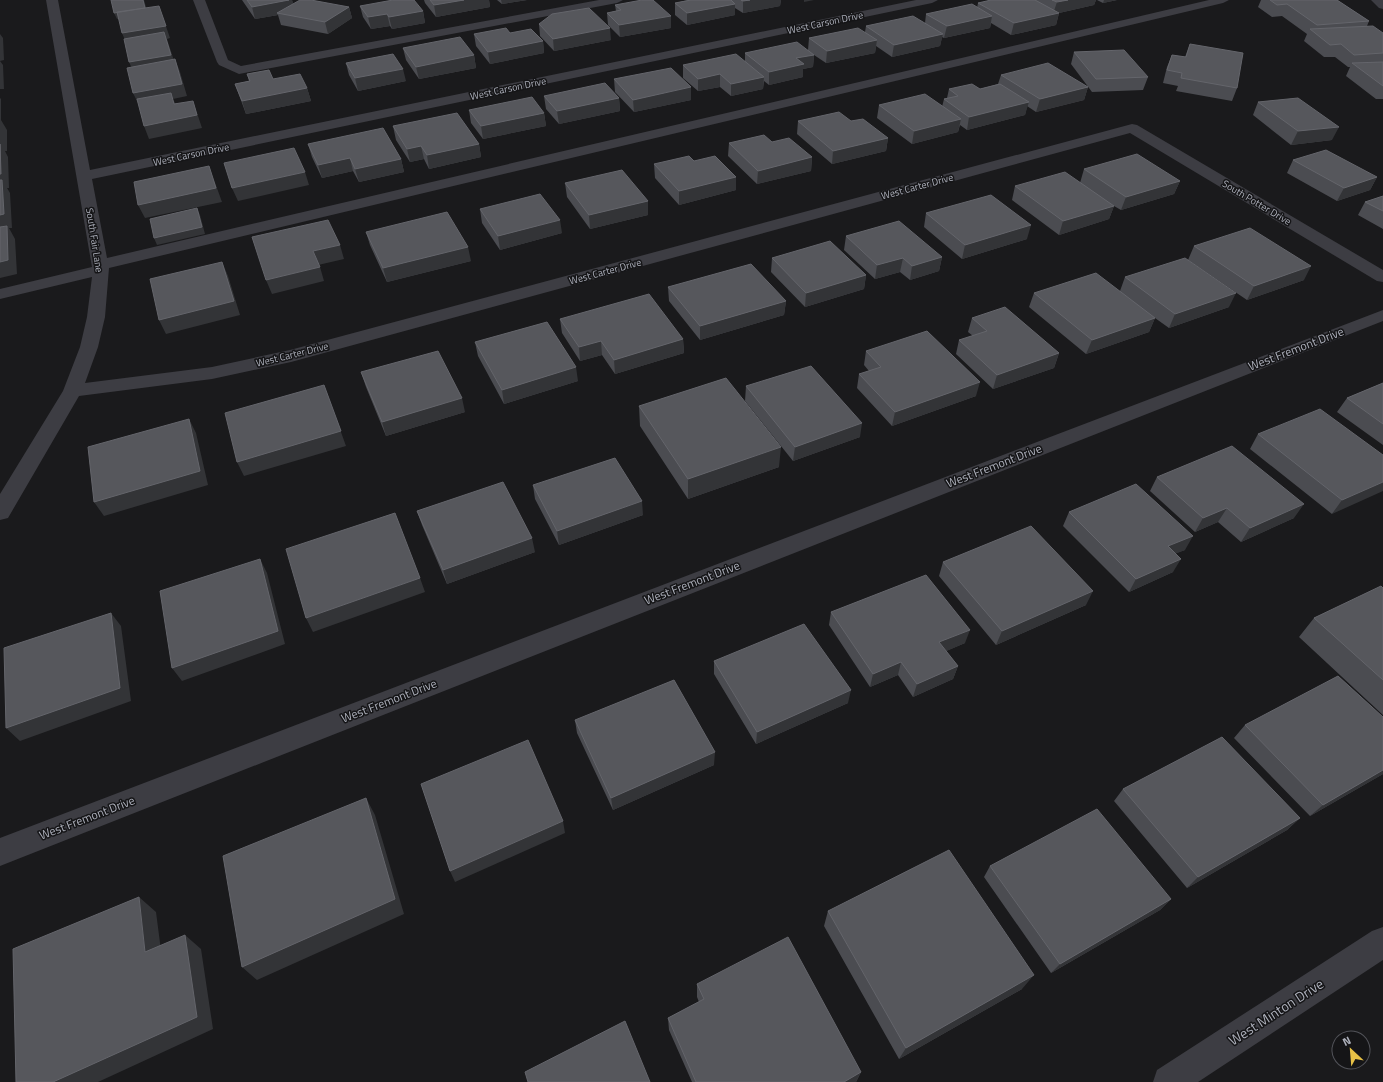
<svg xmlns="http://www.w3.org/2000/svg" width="1383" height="1082" font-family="'Titillium Web',sans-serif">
<rect width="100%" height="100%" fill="#1a1a1c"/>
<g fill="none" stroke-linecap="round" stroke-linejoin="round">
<!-- minor -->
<path fill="#3d3d43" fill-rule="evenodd" d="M46,0H58L90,170L916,0H938L932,3L92,179L107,258L1209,0H1229L1223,3L109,268L105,317L98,347L85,383L212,367L290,350L1132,124L1137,125L1383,270V282L1377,281L1130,133L291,362L212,379L79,396L8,518L0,520V494L63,391L80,347L87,317L92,277L0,299V289L92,267Z
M193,0H205L228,60L241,66L599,0H623L617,3L239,74L219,65L217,62Z
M1371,0H1383V9L1379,8Z
M1383,310V321L0,866V838Z
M1383,927V960L1198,1082H1153L1157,1070L1372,931Z"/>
</g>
<!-- wall -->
<path fill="#4b4c51" d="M242,0H292L293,4L349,7L352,18L328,34L281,25L278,15L255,19Z
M424,0H489L490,7L436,17L425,3Z
M497,0H527L502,4Z
M688,0H781L780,6L743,13L735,8V15L687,25L675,15V3Z
M991,0H1096L1094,5L1059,13L1056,25L1011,35L991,23L990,28L944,38L942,37L940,46L892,57L876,46L875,53L826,63L814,55L813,67L803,69V77L769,85L764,81L763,89L731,96L720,87L698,91L683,78V65L745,61V53L808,50L809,38L865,32L866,26L925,23L926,14L977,8L978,3Z
M1097,0H1117L1103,3Z
M1261,0H1337L1369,21L1367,26L1383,33V99H1376L1346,76L1350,67H1348L1335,57H1324L1304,41L1307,34L1282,16L1272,17L1258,7Z
M615,5L671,28L620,37L608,25L607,13L616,11Z
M360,6L423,11L425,23L392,29L390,26L371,29L363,17Z
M539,24L611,40L554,51L540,36Z
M510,33L543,41L544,53L490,64L476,46L474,34Z
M1190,44L1237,88L1232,101L1176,91L1178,86L1163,83L1167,67L1172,55L1185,57Z
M403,48L474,55L476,68L419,79L406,60Z
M1074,52L1148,77L1143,90L1092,92L1071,64Z
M346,63L406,81L358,91L349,75Z
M247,74L273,79L307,88L311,101L246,114L235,84L249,81Z
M1001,75L1088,87L1084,100L1036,112L1027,106L1025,115L967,130L960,125L958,132L912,144L877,118L879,105L942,107L944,99L947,98L949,89H980L998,84Z
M614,79L691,100L634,112L615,92Z
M544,96L619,98L620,111L559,124L546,109Z
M1258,102L1332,140L1291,145L1253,115Z
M469,110L544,113L546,126L483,139L471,123Z
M798,121H851L888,138L886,151L832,164L797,134Z
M393,126L479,144L481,157L429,169L424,159L410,162L396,140Z
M772,142L812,157L811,171L757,184L728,156L729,143Z
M308,144L401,159L404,172L359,182L353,171L322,178L312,157Z
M1293,160L1377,177L1370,190L1337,201L1287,173Z
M694,161L736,190L679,205L655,178L654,164Z
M1084,169L1180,181L1174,194L1121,210L1114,206L1109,219L1059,235L1012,200L1015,186L1080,183Z
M565,183L648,201V215L590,229L567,197Z
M1383,196V229L1358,215L1365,202Z
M480,209L562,233L500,250L482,223Z
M926,213L1027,239L962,259L924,227Z
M366,232L471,261L387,282L370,245Z
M846,236L942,257L939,271L910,280L900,272L875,279L844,250Z
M1194,246L1304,280L1247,300L1188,260Z
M772,258L866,275L864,289L805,307L771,272Z
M1125,277L1229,307L1169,328L1155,318L1149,332L1086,354L1029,307L1034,293L1120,291Z
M668,287L786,301L784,315L700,340L669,301Z
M972,318L1059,353L1054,368L993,389L956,354L959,340L973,336L968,332Z
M560,319L683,339L684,353L615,374L602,355L580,361L562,333Z
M475,342L578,381L504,404L478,356Z
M866,351L976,396L892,426L857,388L859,374L869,371L864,365Z
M361,372L465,412L386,436L366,387Z
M1383,383V445L1337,412L1347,398Z
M746,386L860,437L793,461L745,401Z
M639,406L779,467L688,499L640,426Z
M1258,434L1383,455L1332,514L1250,449Z
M1157,477L1294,518L1241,542L1218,522L1195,532L1150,491Z
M533,485L643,515L559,545L535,499Z
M417,511L535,552L447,584L422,525Z
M1069,512L1185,550L1176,553L1173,572L1129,592L1063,526Z
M943,562L1086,605L996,645L939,576Z
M1383,588V715L1299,637L1314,618Z
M831,612L965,643L946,651L958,666L953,679L913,697L898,675L870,687L829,625Z
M714,661L848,703L756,744L714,674Z
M1383,717V774L1310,816L1234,738L1245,725Z
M575,720L714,765L613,810L577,733Z
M1123,789L1300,818L1287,830L1187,888L1114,801Z
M990,866L1171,899L1160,910L1051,973L984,877Z
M828,911L1022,989L899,1059L824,926Z
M697,984L861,1072L856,1082H692L669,1030L668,1018L699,1002L697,997Z"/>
<!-- shaded-wall -->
<path fill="#333437" d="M143,0H144L148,14L117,19L114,13Z
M289,0H292L296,11L277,13L278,15L255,19L252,7Z
M464,0H489L490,7L436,17L434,5Z
M501,0H527L502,4Z
M750,0H781L780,6L743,13V1Z
M804,0H814L804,2Z
M1068,0H1096L1094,5L1059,13L1056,25L1011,35L1014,23L1053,14L1057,2Z
M1104,0H1117L1103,3Z
M735,4V15L687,25V13Z
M159,6L170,38L167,39L176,67L135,75L129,62L127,45L122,33Z
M349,7L352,18L328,34L325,22Z
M423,11L425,23L392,29L389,17Z
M387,14L390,26L371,29L368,17Z
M671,16V28L620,37L619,25Z
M992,16L990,28L944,38L947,26Z
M0,28V34L3,38L4,60L0,61L3,65L4,89H0Z
M610,28L611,40L554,51L553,39Z
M943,34L940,46L892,57L894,45Z
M877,40L875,53L826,63L827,51Z
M543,41L544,53L490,64L488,52Z
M474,55L476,68L419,79L416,67Z
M814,55L813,67L803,69V77L769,85V72L796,58Z
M175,59L180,72L187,96L173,99L176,105L174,104L139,105L133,93Z
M403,69L406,81L358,91L355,78Z
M720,74V87L698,91V79Z
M764,77L763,89L731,96V84Z
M691,87V100L634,112L633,100Z
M1088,87L1084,100L1036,112L1040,99Z
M307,88L311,101L246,114L242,101Z
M0,98L1,99V120L7,130V151H5L8,157L9,188H7L10,193L12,228H9L15,239L17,274L0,278Z
M619,98L620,111L559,124L557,111Z
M193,101L202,128L149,139L144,126Z
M1029,102L1025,115L967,130L969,117Z
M544,113L546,126L483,139L481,126Z
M961,119L958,132L912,144L914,131Z
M1339,127L1332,140L1291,145L1298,131Z
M888,138L886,151L832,164L833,151Z
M479,144L481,157L429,169L427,155Z
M421,146L424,159L410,162L407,149Z
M812,157L811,171L757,184L758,171Z
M350,158L353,171L322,178L318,165Z
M401,159L404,172L359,182L355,169Z
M209,166L222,202L145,218L138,205Z
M305,172L309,185L238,201L232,188Z
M736,177V190L679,205V191Z
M1377,177L1370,190L1337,201L1344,188Z
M1180,181L1174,194L1121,210L1126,197Z
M648,201V215L590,229L589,215Z
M1114,206L1109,219L1059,235L1063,221Z
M197,208L200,215L205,234L157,245L154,238Z
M560,220L562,233L500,250L498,236Z
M1031,225L1027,239L962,259L965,245Z
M340,245L344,259L318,265L313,251Z
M468,247L471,261L387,282L383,268Z
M942,257L939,271L910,280L912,266Z
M903,258L900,272L875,279L877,265Z
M222,262L228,276L240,315L166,334L159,320Z
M1311,266L1304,280L1247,300L1254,286Z
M320,267L324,281L272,294L266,280Z
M866,275L864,289L805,307L806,293Z
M1236,293L1229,307L1169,328L1175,314Z
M786,301L784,315L700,340V326Z
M1155,318L1149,332L1086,354L1092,340Z
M683,339L684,353L615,374L614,360Z
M601,341L602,355L580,361L579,347Z
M1059,353L1054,368L993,389L997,375Z
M576,367L578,381L504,404L502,390Z
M980,382L976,396L892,426L895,412Z
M324,385L346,446L244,476L237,462Z
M462,398L465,412L386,436L382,422Z
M189,419L196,433L208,485L104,516L94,502Z
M862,423L860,437L793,461L795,447Z
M781,447L779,467L688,499V479Z
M1383,482V491L1332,514L1342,500Z
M642,501L643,515L559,545L557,531Z
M1304,504L1294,518L1241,542L1250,528Z
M1227,508L1218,522L1195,532L1203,518Z
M1193,536L1185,550L1160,560L1168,546Z
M532,538L535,552L447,584L443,570Z
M260,559L267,573L285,644L182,681L172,668Z
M1181,559L1173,572L1129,592L1136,579Z
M420,578L425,592L313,632L306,618Z
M1093,591L1086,605L996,645L1002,631Z
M111,613L121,626L131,701L20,741L6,728Z
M970,630L965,643L935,656L939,642Z
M901,662L898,675L870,687L873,674Z
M958,666L953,679L913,697L917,684Z
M851,690L848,703L756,744L757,732Z
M715,752L714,765L613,810L611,798Z
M1383,770V774L1310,816L1323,805Z
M366,798L375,815L404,914L257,980L242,967Z
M1300,818L1287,830L1187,888L1198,877Z
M563,821L565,833L455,882L450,871Z
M139,897L156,912L163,966L145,952Z
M1171,899L1160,910L1051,973L1060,964Z
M185,935L201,949L213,1029L98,1082H53Z
M1034,975L1022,989L899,1059L906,1048Z
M861,1072L856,1082H844Z"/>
<!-- building -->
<path fill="#56575c" stroke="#64656b" d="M111,0H143L145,8L114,13Z
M247,0H289L252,7Z
M300,0H311L349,7L325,22L277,13Z
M393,0H414L423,11L389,17L387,14L368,17L360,6Z
M430,0H464L434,5Z
M642,0H653L671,16L619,25L607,13L621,10L615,5Z
M691,0H731L735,4L687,13L675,3Z
M741,0H750L743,1Z
M991,0H1035L1059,13L1014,23L978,3Z
M1052,0H1068L1057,2Z
M1270,0H1337L1369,21L1317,25L1287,4L1277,5Z
M972,4L992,16L947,26L926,14Z
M159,6L166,26L122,33L117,12Z
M589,8L610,28L553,39L539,24L552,14Z
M913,16L943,34L894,45L866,26Z
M1373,26L1383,33V53L1354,55L1341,44L1330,45L1310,29Z
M506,28L510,33L531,29L543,41L488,52L474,34Z
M858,28L877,40L827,51L809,38Z
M164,32L171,55L129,62L124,39Z
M460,37L474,55L416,67L403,48Z
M797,42L814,55L796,58L804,64L769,72L745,53Z
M1190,44L1243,53L1237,88L1181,78L1182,73L1167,70L1172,55L1186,57Z
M1124,50L1148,77L1096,79L1074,52Z
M393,54L403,69L355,78L346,63Z
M736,54L764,77L731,84L720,74L698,79L683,65Z
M175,59L182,84L133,93L127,68Z
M1383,62V86L1352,63Z
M1048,63L1088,87L1040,99L1001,75Z
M671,68L691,87L633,100L614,79Z
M269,70L273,79L300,74L307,88L242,101L235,84L250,81L247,74Z
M605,83L619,98L557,111L544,96Z
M972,84L980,89L1000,84L1029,102L969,117L944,99L958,96L949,89Z
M171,93L174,104L193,101L197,115L144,126L137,99Z
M925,94L961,119L914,131L879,105Z
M532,97L544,113L481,126L469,110Z
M1298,98L1339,127L1298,131L1258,102Z
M839,112L851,121L863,119L888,138L833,151L798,121Z
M457,113L479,144L427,155L421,146L407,149L393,126Z
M383,128L401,159L355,169L350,158L318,165L308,144Z
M764,135L772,142L789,138L812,157L758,171L729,143Z
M0,144L1,174H0Z
M294,148L305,172L232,188L224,163Z
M1326,150L1377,177L1344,188L1293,160Z
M1137,154L1180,181L1126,197L1084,169Z
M689,156L694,161L715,156L736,177L679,191L654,164Z
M209,166L216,188L138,205L134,182Z
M622,170L648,201L589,215L565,183Z
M1065,172L1114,206L1063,221L1015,186Z
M0,180H2L4,214L0,215Z
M540,194L560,220L498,236L480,209Z
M991,195L1031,225L965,245L926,213Z
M1383,196V211L1365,202Z
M197,208L202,227L154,238L150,219Z
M447,212L468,247L383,268L366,232Z
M328,220L340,245L313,251L320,267L266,280L252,237Z
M899,221L942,257L912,266L903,258L877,265L846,236Z
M7,226L8,260L0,262V227Z
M1250,228L1311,266L1254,286L1194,246Z
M830,241L866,275L806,293L772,258Z
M1185,258L1236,293L1175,314L1125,277Z
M222,262L234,301L159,320L150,279Z
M751,264L786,301L700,326L668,287Z
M1096,273L1155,318L1092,340L1034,293Z
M649,294L683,339L614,360L601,341L579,347L560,319Z
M1005,307L1059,353L997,375L959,340L987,331L972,318Z
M547,322L576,367L502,390L475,342Z
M927,331L980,382L895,412L859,374L881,367L866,351Z
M438,351L462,398L382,422L361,372Z
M811,366L862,423L795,447L746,386Z
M726,378L781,447L688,479L639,406Z
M1383,383V424L1347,398Z
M324,385L341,431L237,462L225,413Z
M1320,409L1383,455V482L1342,500L1258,434Z
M189,419L200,471L94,502L88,447Z
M1232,446L1304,504L1250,528L1227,508L1203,518L1157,477Z
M615,458L642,501L557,531L533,485Z
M503,482L532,538L443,570L417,511Z
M1136,484L1193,536L1168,546L1181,559L1136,579L1069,512Z
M395,513L420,578L306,618L286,549Z
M1031,526L1093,591L1002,631L943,562Z
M260,559L278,631L172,668L160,591Z
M926,575L970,630L939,642L958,666L917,684L901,662L873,674L831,612Z
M1381,586L1383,588V680L1314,618Z
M111,613L120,688L6,728L4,648Z
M804,624L851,690L757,732L714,661Z
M1338,676L1383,717V770L1323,805L1245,725Z
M674,680L715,752L611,798L575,720Z
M1222,737L1300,818L1198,877L1123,789Z
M528,740L563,821L450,871L421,784Z
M366,798L395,899L242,967L223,856Z
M1097,809L1171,899L1060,964L990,866Z
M949,850L1034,975L906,1048L828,911Z
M139,897L145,952L185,935L197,1017L53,1082H16L13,949Z
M788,937L861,1072L844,1082H696L668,1018L704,999L697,984Z
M625,1021L650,1082H528L525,1072Z"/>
<g text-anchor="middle" stroke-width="3" stroke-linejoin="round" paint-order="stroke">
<!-- far-street labels -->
<g font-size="10" fill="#adb0bb" stroke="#151517">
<text transform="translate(825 22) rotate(-12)" y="4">West Carson Drive</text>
<text transform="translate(508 88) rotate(-12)" y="4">West Carson Drive</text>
<text transform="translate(191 154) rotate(-12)" y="4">West Carson Drive</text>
<text transform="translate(917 186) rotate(-15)" y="4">West Carter Drive</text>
<text transform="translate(1257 202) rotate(31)" y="4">South Potter Drive</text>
<text transform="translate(95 240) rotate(81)" y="4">South Fair Lane</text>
<text transform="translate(605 271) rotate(-15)" y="4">West Carter Drive</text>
<text transform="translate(292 354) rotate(-14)" y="4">West Carter Drive</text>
</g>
<!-- street labels -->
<g font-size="12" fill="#adb0bb" stroke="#151517">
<text transform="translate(1296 349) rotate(-21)" y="4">West Fremont Drive</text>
<text transform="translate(994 466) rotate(-21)" y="4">West Fremont Drive</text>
<text transform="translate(692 583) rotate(-21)" y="4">West Fremont Drive</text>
<text transform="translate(389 701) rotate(-21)" y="4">West Fremont Drive</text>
<text transform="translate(87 818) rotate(-21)" y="4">West Fremont Drive</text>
</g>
<!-- near-street labels -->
<g font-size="14" fill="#adb0bb" stroke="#151517">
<text transform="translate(1276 1012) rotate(-33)" y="5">West Minton Drive</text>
</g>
</g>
<!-- north arrow -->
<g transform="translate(1351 1050) rotate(334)"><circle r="19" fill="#151517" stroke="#525359"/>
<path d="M0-3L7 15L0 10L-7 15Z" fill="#e7c146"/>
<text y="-6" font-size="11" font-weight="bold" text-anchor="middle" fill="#adb0bb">N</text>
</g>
</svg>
